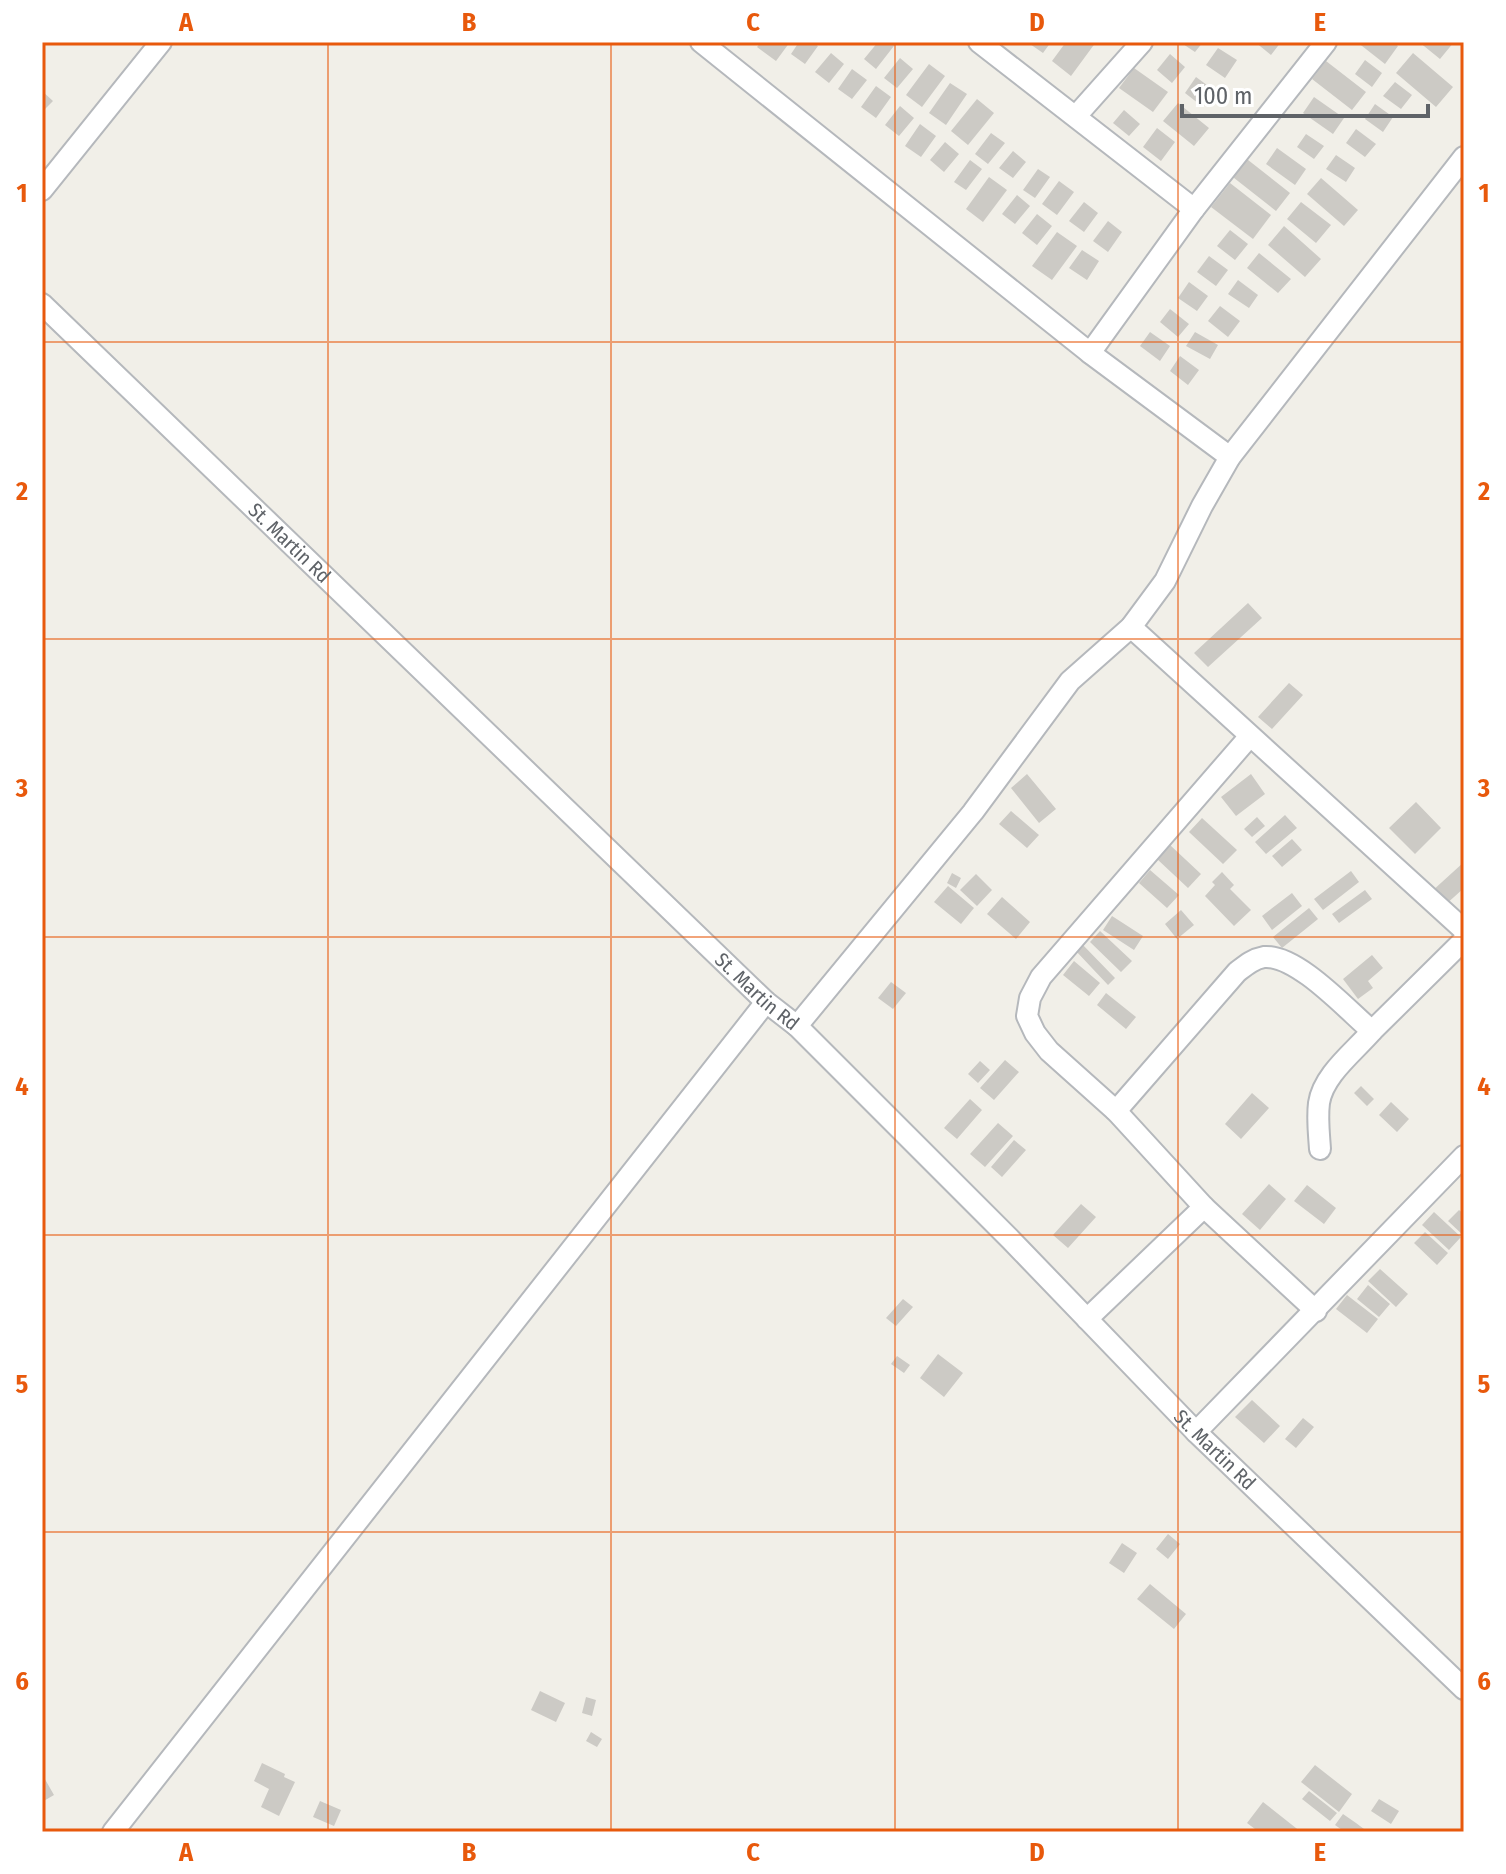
<svg xmlns="http://www.w3.org/2000/svg" width="1506" height="1874" font-family="'Fira Sans Condensed',sans-serif">
<rect width="100%" height="100%" fill="#f1efe8"/>
<!-- building -->
<path fill="#cccac5" d="M761,42H790L776,61L757,47Z
M799,42H812L818,46L805,64L791,54Z
M878,42H897L876,69L864,59Z
M1027,42H1051L1043,53Z
M1066,42H1096L1071,76L1052,61Z
M1180,42H1203L1195,52Z
M1255,42H1281L1271,55Z
M1357,42H1393L1398,46L1385,64Z
M1419,42H1454L1440,59Z
M1218,48L1237,60L1225,78L1206,65Z
M831,53L844,64L829,83L815,72Z
M1413,53L1453,87L1436,107L1396,73Z
M1170,54L1185,67L1172,83L1157,70Z
M900,58L913,69L897,88L884,78Z
M1365,60L1382,73L1372,87L1355,74Z
M1326,61L1366,92L1352,110L1312,79Z
M929,64L945,76L922,107L906,95Z
M1134,68L1168,92L1153,112L1119,88Z
M852,69L867,80L852,99L838,89Z
M1196,77L1215,91L1203,107L1185,93Z
M1395,82L1412,95L1401,109L1383,96Z
M950,83L967,94L946,125L929,113Z
M876,86L891,97L876,118L861,107Z
M42,91L53,101L42,112Z
M1314,97L1344,118L1333,134L1303,113Z
M977,99L994,113L968,145L951,131Z
M1178,103L1209,128L1194,146L1163,121Z
M1375,104L1393,117L1383,132L1365,119Z
M900,106L914,118L899,136L885,125Z
M1124,110L1140,124L1129,136L1113,123Z
M920,124L936,136L921,157L905,146Z
M1157,128L1175,142L1161,161L1143,147Z
M1356,129L1376,144L1365,157L1346,143Z
M991,133L1005,143L988,164L975,154Z
M1306,134L1324,146L1314,159L1297,147Z
M945,142L959,154L944,172L930,160Z
M1277,148L1306,169L1295,185L1266,164Z
M1013,151L1026,162L1013,178L999,168Z
M1336,155L1355,168L1346,182L1326,169Z
M1243,156L1290,193L1276,211L1229,174Z
M970,160L982,169L966,190L954,182Z
M1038,169L1050,177L1035,198L1023,190Z
M989,177L1007,190L983,222L966,209Z
M1321,178L1358,210L1344,226L1307,194Z
M1059,181L1074,192L1057,215L1042,204Z
M1230,183L1271,215L1253,239L1211,207Z
M1017,195L1030,206L1015,224L1002,214Z
M1084,202L1098,213L1084,232L1069,221Z
M1301,202L1331,225L1316,243L1287,219Z
M1037,214L1052,226L1037,245L1022,233Z
M1108,221L1122,232L1108,252L1093,241Z
M1284,226L1321,259L1305,277L1268,245Z
M1230,230L1248,244L1235,260L1217,246Z
M1057,232L1077,246L1052,280L1032,266Z
M1082,250L1099,261L1087,280L1069,268Z
M1259,253L1291,279L1278,293L1247,268Z
M1209,256L1228,270L1216,286L1197,272Z
M1238,280L1258,295L1249,308L1228,294Z
M1189,282L1208,296L1197,311L1178,298Z
M1220,306L1240,321L1228,337L1208,321Z
M1170,309L1189,324L1178,337L1160,322Z
M1150,332L1170,346L1160,361L1140,346Z
M1195,332L1218,345L1210,359L1186,346Z
M1180,356L1199,370L1188,385L1170,371Z
M1248,603L1262,618L1208,667L1194,653Z
M1289,683L1303,695L1272,729L1258,717Z
M1027,774L1056,809L1039,823L1011,788Z
M1251,774L1265,794L1236,816L1221,797Z
M1416,802L1441,828L1415,854L1389,828Z
M1011,811L1039,835L1027,848L999,824Z
M1285,815L1297,828L1266,854L1255,842Z
M1257,817L1265,826L1252,837L1244,829Z
M1202,818L1237,850L1223,864L1189,832Z
M1292,839L1302,850L1282,867L1272,856Z
M1170,845L1201,874L1188,888L1157,859Z
M1464,862V888L1444,906L1431,892Z
M1150,870L1179,895L1167,908L1139,883Z
M1351,871L1359,882L1323,910L1314,899Z
M1222,872L1234,885L1230,889L1251,910L1234,926L1205,896L1215,885L1212,882Z
M952,873L961,878L956,888L947,883Z
M976,874L992,890L977,906L960,890Z
M948,886L974,908L961,924L934,902Z
M1365,890L1372,899L1339,923L1332,914Z
M1292,893L1302,906L1272,930L1262,916Z
M1002,897L1030,922L1016,939L987,914Z
M1309,908L1318,919L1282,948L1273,937Z
M1181,910L1194,925L1177,939L1165,924Z
M1112,916L1143,936L1134,950L1103,930Z
M1100,931L1132,961L1121,972L1090,942Z
M1082,944L1115,978L1108,985L1075,950Z
M1372,955L1383,968L1368,981L1373,988L1358,999L1343,979Z
M1074,961L1100,983L1089,996L1063,975Z
M891,982L906,993L893,1009L878,998Z
M1106,993L1136,1017L1126,1029L1097,1005Z
M1005,1060L1019,1072L994,1100L980,1088Z
M980,1061L990,1070L978,1083L968,1074Z
M1361,1086L1374,1099L1367,1106L1354,1093Z
M1252,1093L1269,1108L1241,1139L1225,1124Z
M970,1099L982,1110L957,1139L944,1128Z
M1391,1102L1409,1119L1397,1132L1379,1115Z
M998,1123L1013,1136L985,1167L970,1154Z
M1014,1140L1026,1150L1002,1177L991,1167Z
M1269,1184L1286,1199L1260,1230L1242,1214Z
M1307,1185L1336,1208L1324,1224L1294,1201Z
M1081,1204L1096,1217L1068,1248L1053,1235Z
M1459,1210L1464,1214V1236L1448,1221Z
M1434,1212L1461,1237L1449,1250L1422,1225Z
M1425,1232L1448,1253L1437,1265L1414,1243Z
M1380,1269L1408,1294L1396,1307L1368,1281Z
M1368,1285L1390,1304L1379,1317L1357,1299Z
M1347,1295L1378,1319L1367,1333L1336,1309Z
M903,1299L913,1307L896,1326L886,1318Z
M938,1354L963,1373L944,1397L920,1378Z
M897,1356L910,1365L904,1373L891,1364Z
M1252,1400L1280,1426L1264,1443L1235,1417Z
M1303,1418L1314,1427L1296,1448L1285,1439Z
M1168,1534L1180,1544L1168,1559L1156,1549Z
M1122,1543L1137,1553L1124,1573L1109,1563Z
M1150,1584L1186,1614L1174,1629L1137,1599Z
M540,1691L565,1703L556,1722L531,1710Z
M586,1697L596,1700L592,1716L582,1713Z
M591,1732L602,1739L597,1747L586,1741Z
M262,1763L285,1774L284,1777L295,1782L279,1816L261,1807L269,1789L254,1781Z
M1315,1765L1352,1794L1339,1812L1301,1782Z
M42,1774L54,1795L42,1802Z
M1309,1791L1337,1813L1330,1821L1302,1799Z
M1379,1799L1399,1811L1391,1824L1371,1811Z
M320,1801L341,1810L334,1826L313,1817Z
M1263,1802L1301,1832H1259L1247,1823Z
M1343,1814L1356,1823L1368,1832H1345L1335,1825Z"/>
<g fill="none" stroke-linecap="round" stroke-linejoin="round">
<defs>
<g id="street">
<path d="M701,42L1090,353L1230,457"/>
<path d="M979,42L1194,209"/>
<path d="M1076,116L1142,42"/>
<path d="M42,190L161,42"/>
<path id="s1" d="M42,304L766,1002L797,1026L1011,1240L1196,1432L1464,1689"/>
<path d="M1090,353L1194,209L1326,42"/>
<path d="M1131,627L1464,930"/>
<path d="M1250,736L1041,977L1030,998L1027,1016L1035,1033L1049,1051L1116,1111L1204,1207L1316,1311"/>
<path d="M797,1026L973,812L1070,681L1131,627L1165,581L1202,506L1230,457L1464,157"/>
<path d="M1116,1111L1237,972C1246,965 1253,959 1264,957C1297,954 1348,1011 1372,1031L1464,940"/>
<path d="M1320,1149C1319,1134 1317,1118 1319,1103C1323,1075 1354,1052 1372,1031"/>
<path d="M1087,1319L1204,1207"/>
<path d="M1196,1432L1464,1156"/>
<path d="M113,1832L766,1002"/>
</g>
</defs>
<!-- street casing -->
<use href="#street" stroke="#b5b8bc" stroke-width="24"/>
<!-- street -->
<use href="#street" stroke="#fff" stroke-width="20"/>
</g>
<!-- grid -->
<path fill="none" stroke="#e8590c" stroke-width="2" stroke-opacity="0.55" d="M328,42V1832M611,42V1832M895,42V1832M1178,42V1832M42,342H1464M42,639H1464M42,937H1464M42,1235H1464M42,1532H1464"/>
<g text-anchor="middle" stroke-width="7" stroke-linejoin="round" paint-order="stroke">
<!-- street labels -->
<g font-size="20" fill="#5f6368" stroke="#fff">
<text dy="7" stroke="none"><textPath href="#s1" startOffset="344">St. Martin Rd</textPath></text>
<text dy="7" stroke="none"><textPath href="#s1" startOffset="992">St. Martin Rd</textPath></text>
<text dy="7" stroke="none"><textPath href="#s1" startOffset="1640">St. Martin Rd</textPath></text>
</g>
</g>
<!-- border -->
<rect width="1506" height="1874" fill="none" stroke="#ffffff" stroke-width="88"/>
<!-- scale -->
<path d="M1182 104v12h246v-12" fill="none" stroke="#5f6368" stroke-width="4"/>
<text x="1194" y="104" font-size="24" fill="#5f6368" stroke="#ffffff" stroke-width="6" paint-order="stroke">100 m</text>
<rect x="44" y="44" width="1418" height="1786" fill="none" stroke="#e8590c" stroke-width="3"/>
<g font-size="26" text-anchor="middle" font-weight="bold" fill="#e8590c">
<text x="186" y="31">A</text>
<text x="469" y="31">B</text>
<text x="753" y="31">C</text>
<text x="1037" y="31">D</text>
<text x="1320" y="31">E</text>
<text x="22" y="202">1</text>
<text x="1484" y="202">1</text>
<text x="22" y="500">2</text>
<text x="1484" y="500">2</text>
<text x="22" y="797">3</text>
<text x="1484" y="797">3</text>
<text x="22" y="1095">4</text>
<text x="1484" y="1095">4</text>
<text x="22" y="1393">5</text>
<text x="1484" y="1393">5</text>
<text x="22" y="1690">6</text>
<text x="1484" y="1690">6</text>
<text x="186" y="1861">A</text>
<text x="469" y="1861">B</text>
<text x="753" y="1861">C</text>
<text x="1037" y="1861">D</text>
<text x="1320" y="1861">E</text>
</g>
</svg>
